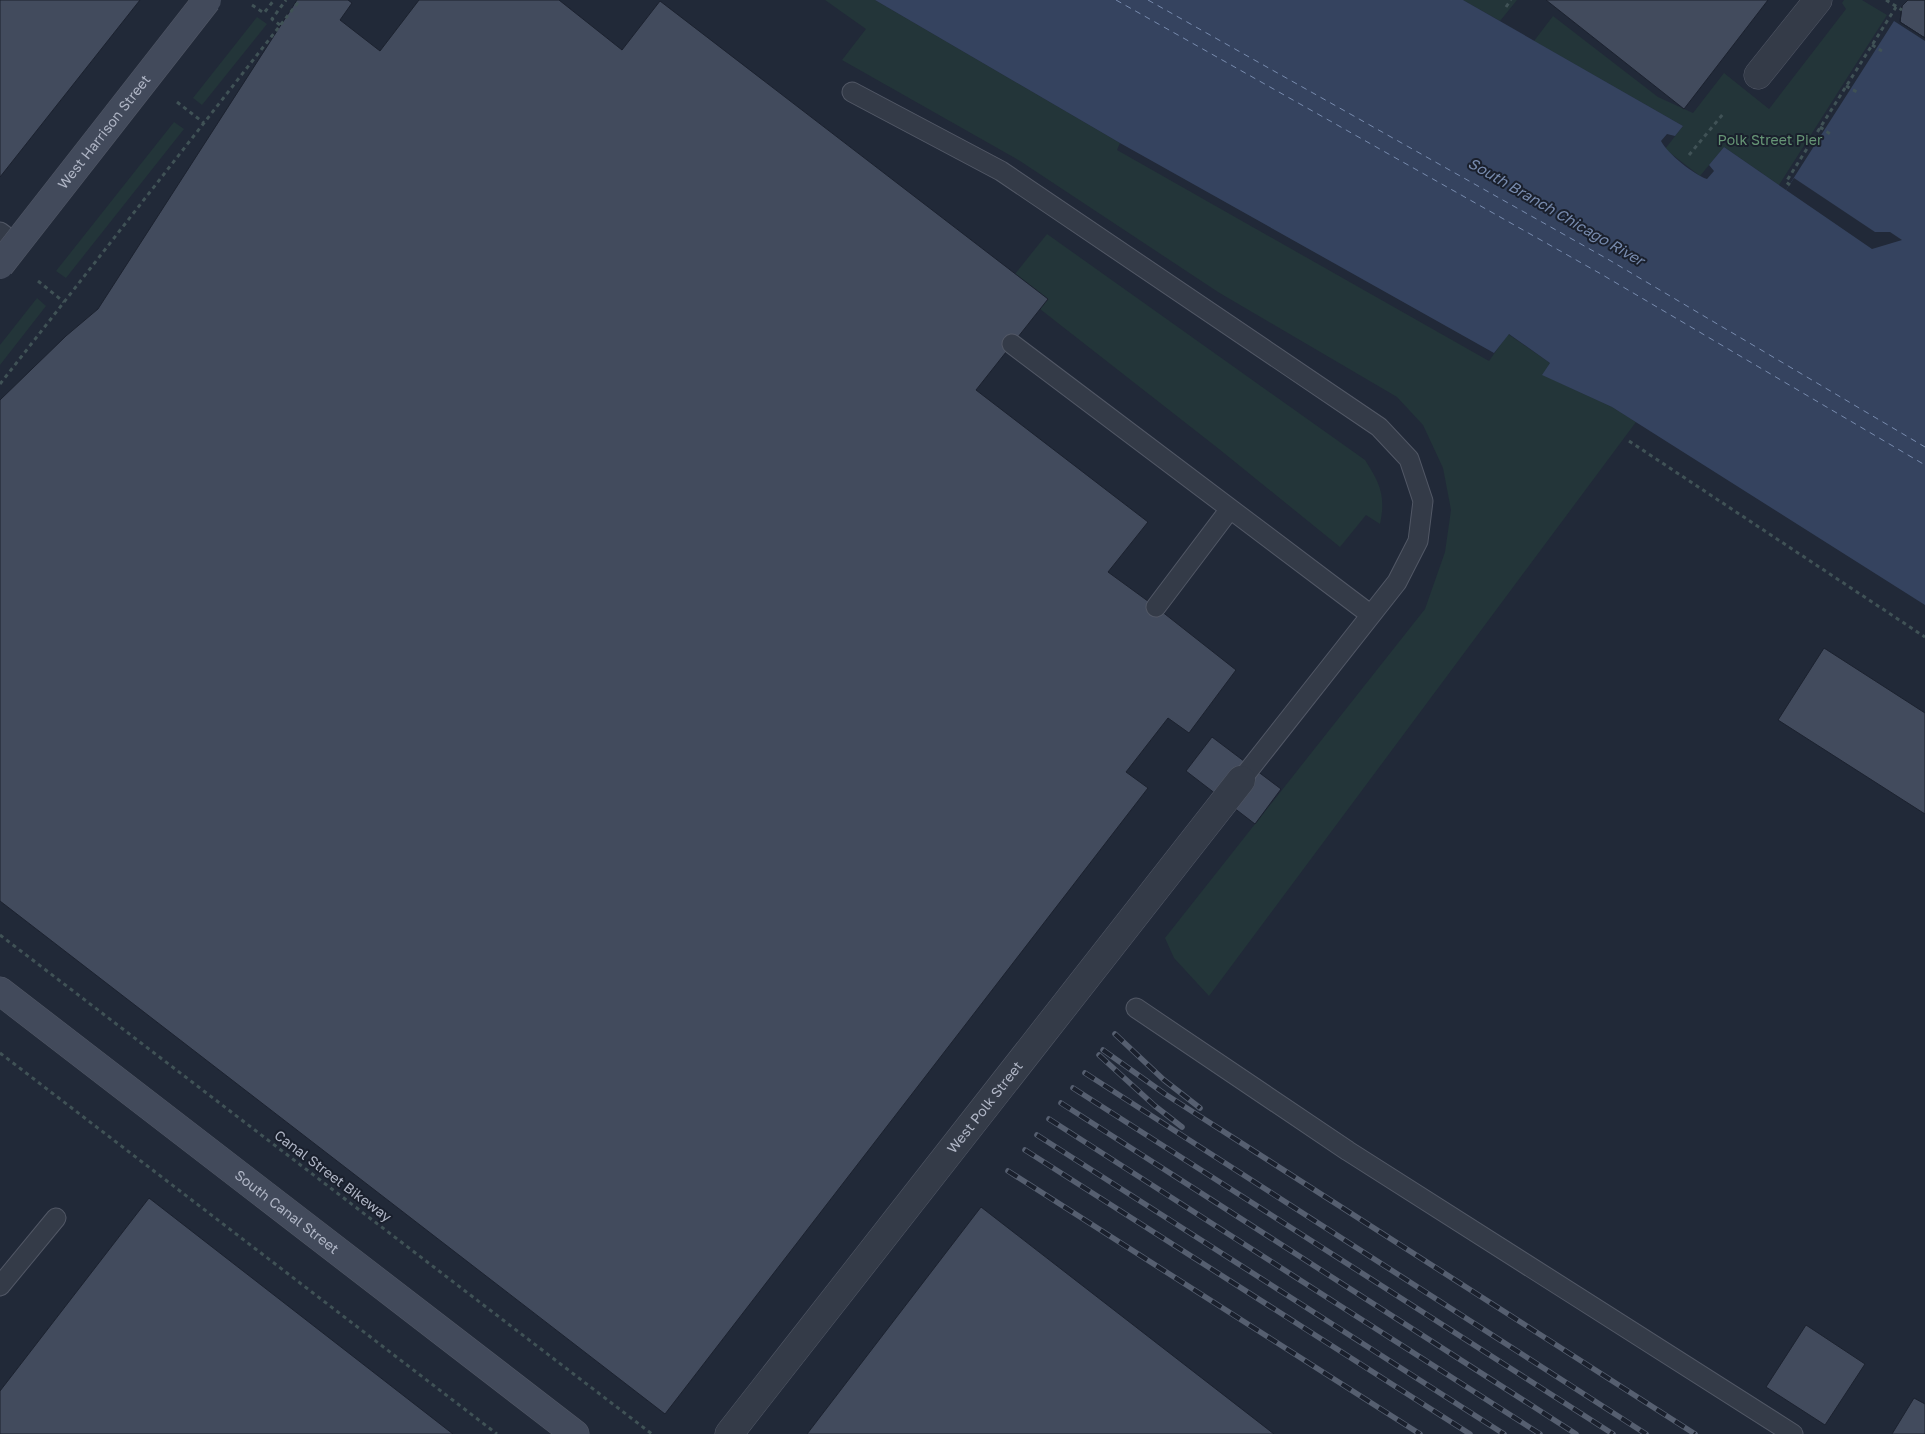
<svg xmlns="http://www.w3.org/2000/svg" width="1925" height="1434" font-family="'Golos Text',sans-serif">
<rect width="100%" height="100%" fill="#212938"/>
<!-- green -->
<path fill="#233539" d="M825,0H875L1120,143L1117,150L1489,361L1508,334L1550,363L1543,375L1612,407L1636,422L1209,996L1174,958L1165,938L1425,609L1445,552L1451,510L1443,468L1423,425L1397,397L1218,292L1020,161L842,60L866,29Z
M1463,0H1517L1500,21Z
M1844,0H1862L1887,15L1779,185L1724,147L1700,176L1665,149L1683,126L1534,41L1553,16L1658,97L1693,113L1724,73L1769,109L1846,9L1842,3Z
M257,17L267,24L202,105L193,98Z
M174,122L184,129L66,278L56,271Z
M1047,234L1365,460C1380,483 1386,496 1380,524L1366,515L1340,547L1219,449L1040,309L1048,299L1015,274Z
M37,298L46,306L0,365V345Z"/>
<!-- water -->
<path fill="#35435f" d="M875,0H1463L1683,126L1675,136L1667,134L1661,141C1668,154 1693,174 1707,179L1714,171L1709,165L1724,147L1786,190L1894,21L1925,41V605L1612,407L1542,375L1550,363L1509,334L1494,353L1120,143Z"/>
<!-- pier -->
<path fill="#212938" d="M1794,178L1875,232H1890L1902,240L1872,249L1786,190Z"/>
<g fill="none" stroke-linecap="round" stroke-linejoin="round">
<!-- ferry -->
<path stroke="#778aad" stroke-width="1" stroke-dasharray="6 5" stroke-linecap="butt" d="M1116,0L1601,274L1925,465
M1148,0L1611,261L1925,447"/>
</g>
<!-- building -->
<path fill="#424b5d" stroke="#1c222f" d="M0,0H140L0,177Z
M297,0H348L352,3L340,20L380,51L419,0H559L622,50L660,1L1048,299L976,390L1148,522L1108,572L1156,607L1236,670L1189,733L1168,718L1126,772L1148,788L665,1414L0,901V400L66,336L98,309Z
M1546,0H1768L1684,109Z
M1908,0H1925V38L1900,22L1902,6Z
M1908,0H1925V38L1900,22L1902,6Z
M1824,648L1925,713V814L1778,720Z
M1212,737L1281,789L1255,824L1186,771Z
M149,1198L453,1434H0V1391Z
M981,1207L1274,1434H807Z
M1806,1325L1865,1364L1825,1425L1766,1387Z
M1914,1398L1925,1404V1434H1892Z"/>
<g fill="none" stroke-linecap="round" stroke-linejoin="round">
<defs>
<path id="service" d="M852,92L1001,171L1379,427L1409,459L1423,501L1418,541L1397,582L1241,780
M0,232L16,244
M1012,344L1371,615
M1156,607L1230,509
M1136,1008L1348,1151L1793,1434
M0,1286L56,1218"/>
<g id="minor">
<path d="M1758,75L1818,0"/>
<path id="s1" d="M729,1434L1241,780"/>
</g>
<g id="secondary">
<path id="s2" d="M0,991L575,1434"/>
</g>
</defs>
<!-- service casing -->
<use href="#service" stroke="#525866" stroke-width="21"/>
<!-- minor casing -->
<use href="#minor" stroke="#525866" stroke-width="29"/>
<!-- secondary casing -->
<use href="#secondary" stroke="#525866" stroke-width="29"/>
<!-- path -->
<path stroke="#405256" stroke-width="3" stroke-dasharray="4 4" stroke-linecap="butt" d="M1886,0L1902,10
M252,5L264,13L274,0
M1506,7L1511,0
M280,25L272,19L286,0
M1872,45L1882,51
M1846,86L1857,92
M177,102L204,123
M1820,127L1830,134
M1689,155L1723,114
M1790,185L1786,182L1896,7
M38,281L64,302
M0,384L300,0
M1629,441L1925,637
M0,935L652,1434
M0,1053L497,1434"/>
<!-- service -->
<use href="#service" stroke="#343b48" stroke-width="19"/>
<!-- minor -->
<use href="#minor" stroke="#343b48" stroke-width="28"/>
<!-- secondary -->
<use href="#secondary" stroke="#424a5b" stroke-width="28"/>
<defs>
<path id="rail" d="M1115,1034L1164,1080L1200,1108
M1103,1050L1165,1094L1695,1434
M1099,1055L1155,1106L1182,1127
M1085,1073L1646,1434
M1073,1088L1613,1434
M1061,1103L1576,1434
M1049,1119L1540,1434
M1037,1135L1504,1434
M1025,1150L1470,1434
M1008,1171L1420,1434"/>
</defs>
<!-- rail casing -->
<use href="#rail" stroke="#565f70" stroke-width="5.5"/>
<!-- rail -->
<use href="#rail" stroke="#1a202d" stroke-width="4" stroke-dasharray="11" stroke-linecap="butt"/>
<defs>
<g id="secondary-bridge">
<path id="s3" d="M0,265L207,0"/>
</g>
</defs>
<!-- secondary-bridge casing -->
<use href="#secondary-bridge" stroke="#525866" stroke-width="29" stroke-linecap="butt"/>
<!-- secondary-bridge -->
<use href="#secondary-bridge" stroke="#424a5b" stroke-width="28"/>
</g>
<g text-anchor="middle" stroke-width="4" stroke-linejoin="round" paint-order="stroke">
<!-- street labels -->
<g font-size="14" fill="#afb5c5" stroke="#1a202d">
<text dy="5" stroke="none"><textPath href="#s3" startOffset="169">West Harrison Street</textPath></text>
<text dy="5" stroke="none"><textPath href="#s1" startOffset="415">West Polk Street</textPath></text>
<text transform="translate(333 1176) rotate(37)" y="5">Canal Street Bikeway</text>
<text dy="5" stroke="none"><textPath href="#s2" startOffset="362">South Canal Street</textPath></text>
</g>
<!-- park labels -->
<g font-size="14" fill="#669575" stroke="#1a202d">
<text x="1770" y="145">Polk Street Pier</text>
</g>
<!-- water labels -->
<g font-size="15" font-style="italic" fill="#778aad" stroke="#1a202d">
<text transform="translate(1556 212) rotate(30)" y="5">South Branch Chicago River</text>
</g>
</g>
</svg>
